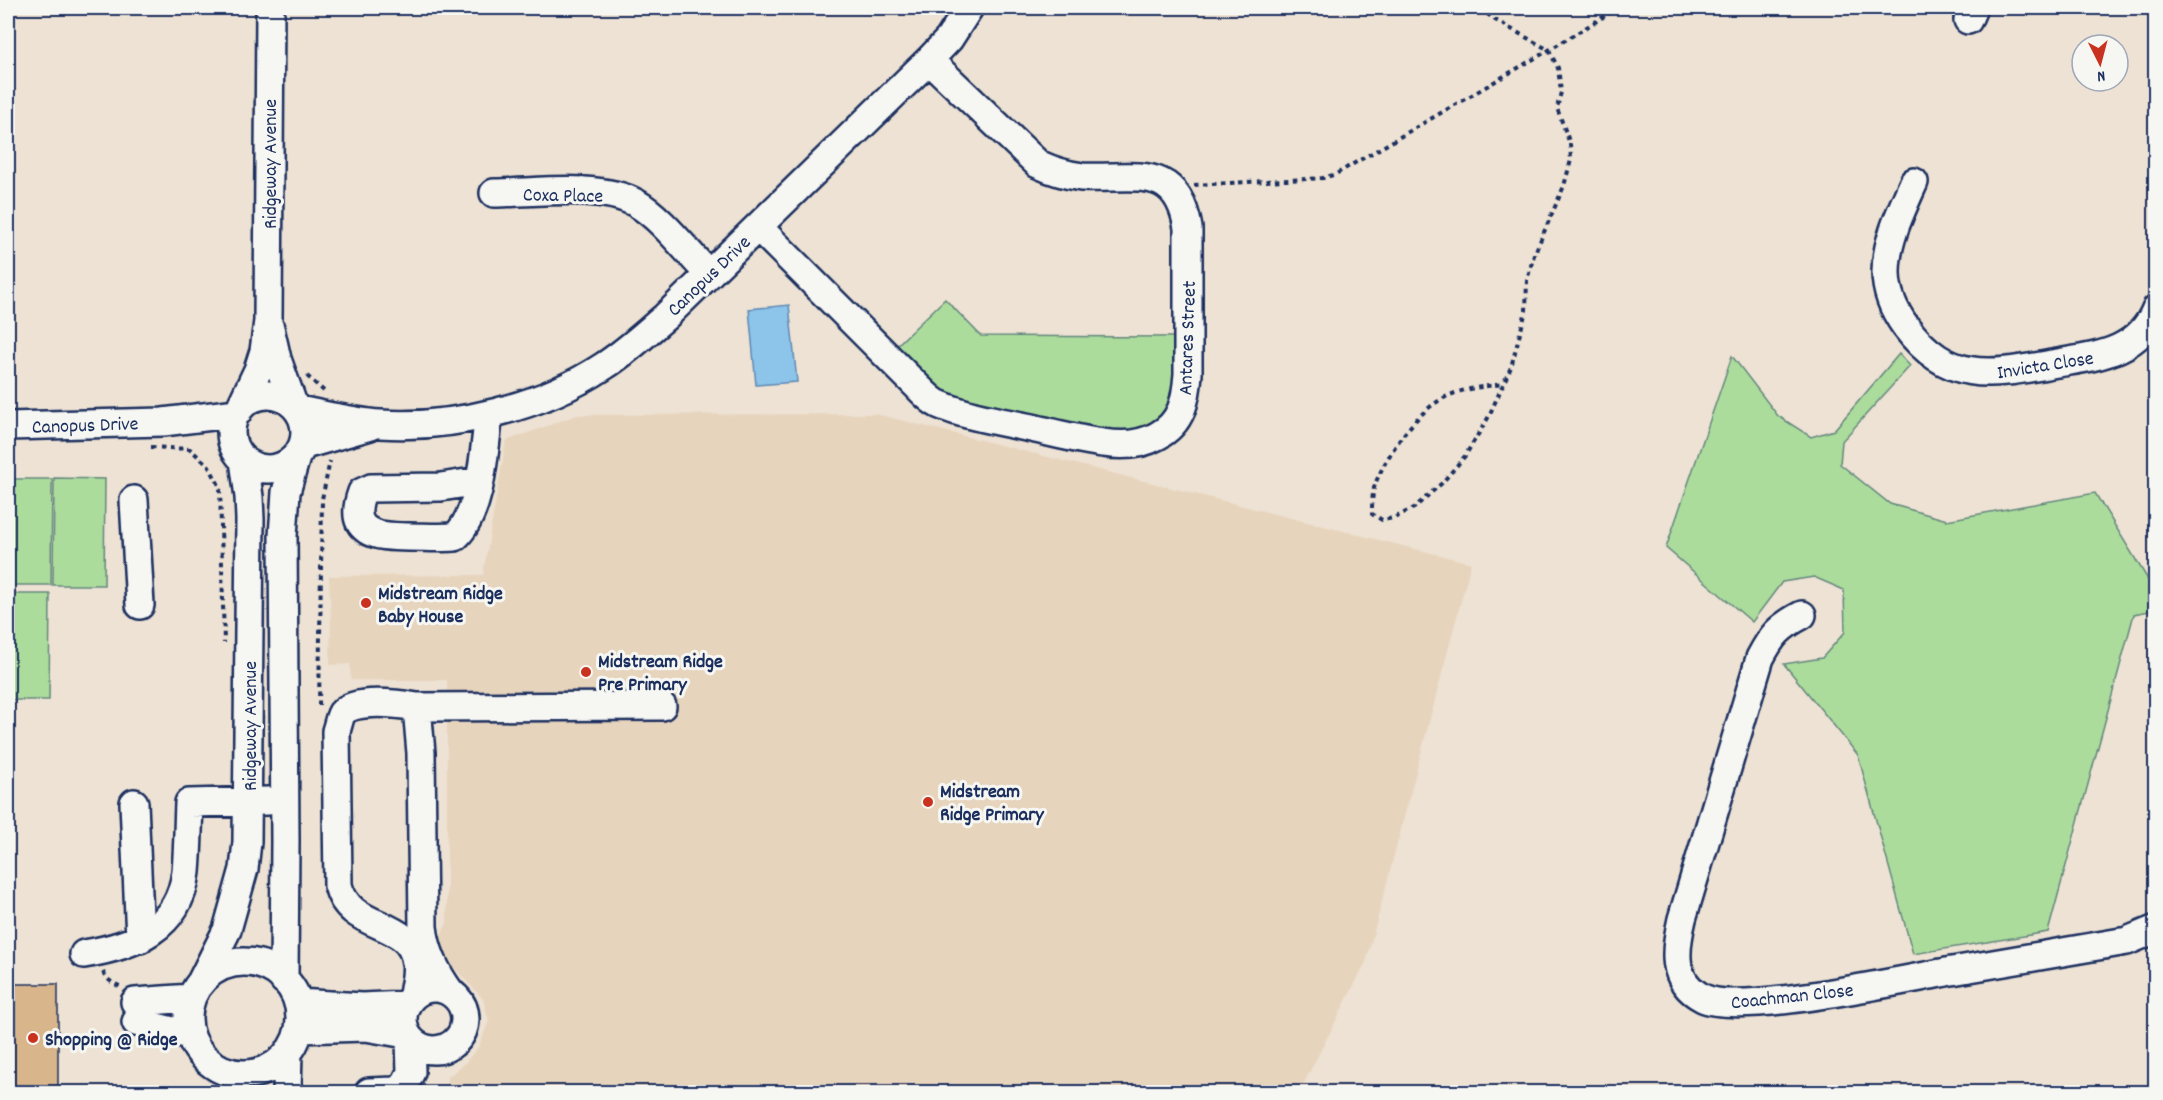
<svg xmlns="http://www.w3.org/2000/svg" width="2163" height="1100" font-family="Dekko,sans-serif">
<rect width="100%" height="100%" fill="#ede2d3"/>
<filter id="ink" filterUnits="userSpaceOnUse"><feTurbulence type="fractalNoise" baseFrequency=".0167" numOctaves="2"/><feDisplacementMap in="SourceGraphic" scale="12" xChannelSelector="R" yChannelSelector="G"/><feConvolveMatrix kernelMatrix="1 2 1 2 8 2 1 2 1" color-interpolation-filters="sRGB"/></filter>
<g filter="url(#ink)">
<!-- built -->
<path fill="#e7d4bd" d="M876,414L1471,563L1366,962L1303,1085L1288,1092H447L448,1077L465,1063L479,1046L489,1021L483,999L446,959L441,935L447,923V680H351L350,664L330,665L331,620L329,576L483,575L506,441L577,415Z"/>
<!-- green -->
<path fill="#acdc9c" stroke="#64867d" stroke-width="1.5" d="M945,299L981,336L1175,337C1175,353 1180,380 1176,395C1169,421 1140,431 1116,435L944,395L893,349Z
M1899,354L1910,366L1842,441L1840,464L1890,504L1947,520L2095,493L2155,591V610L2134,614L2048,932L1913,954L1858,755L1784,664L1822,658L1845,632L1844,590L1814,577L1782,582L1752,622L1666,548L1732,356L1778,416L1811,437L1834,430Z
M54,478L105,479L104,585H53Z
M8,479H52L51,585H8Z
M8,594H50L49,700H8Z"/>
<!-- water -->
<path fill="#8cc4ea" stroke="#5f88b2" stroke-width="1.5" d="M789,305L797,382L756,385L749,309Z"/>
<!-- building -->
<path fill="#d9b58b" stroke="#1b2f5e" stroke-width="1.5" d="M8,984H58V1092H8Z"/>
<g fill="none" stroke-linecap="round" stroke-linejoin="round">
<defs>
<path id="minor" d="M1968,20L1973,8
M1914,182C1902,209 1886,241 1886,272C1886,292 1895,312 1906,327C1950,386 1994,374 2058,363C2098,356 2139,352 2156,309
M494,193C535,193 600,183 636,203C661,217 688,253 709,274
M758,227L917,386C924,393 930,400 938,404C968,417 1004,422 1036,429C1058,434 1081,440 1103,443C1121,446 1141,445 1157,436C1182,423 1186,400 1188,374V228C1177,161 1133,180 1082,177C1066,175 1053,171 1038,164L929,60
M270,328L277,359L293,404
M231 432a37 37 0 1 1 74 0a37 37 0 1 1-74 0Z
M240,408L258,370L264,351L268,321L270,8
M298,410C325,415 353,422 380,424C454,429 542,407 604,366C626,352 645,334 665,317L929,60L949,39L969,8
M8,426L163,422L237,413
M304,445L370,426
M479,481L441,487L371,488L362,492C347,533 375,537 408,537C424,537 439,538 455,537C482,513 484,449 489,414
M134,500L140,605
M1802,615C1779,627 1772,635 1760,658L1682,919C1675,949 1670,981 1703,998C1739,1016 1906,979 1952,971C2010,961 2069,951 2127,941L2156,929
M417,707L662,706
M134,803L140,939
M84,954C133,946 179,929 186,872C188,849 188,826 189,803L268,801
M188 1018a56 56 0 1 1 112 0a56 56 0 1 1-112 0Z
M284,980L285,841L283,536L286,492L296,457
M201,982L227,930L244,869L247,842L250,519L249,497L244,460
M403 1019a31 31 0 1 1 62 0a31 31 0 1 1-62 0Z
M413,996C414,985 418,974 416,963C411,917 349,933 338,885L336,731C338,726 339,718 342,713C354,698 400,704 417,707L421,753L423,927C426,953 436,973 451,993
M135,1002L191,998
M298,1003L362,1007L406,1005
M136,1022L190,1035
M299,1029L366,1027L406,1034
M287,1092L288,1052
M369,1092L394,1091L403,1088L411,1072L410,1040"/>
</defs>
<!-- minor casing -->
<use href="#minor" stroke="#1b2f5e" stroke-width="32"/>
<!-- path -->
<path stroke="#1b2f5e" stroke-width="4" stroke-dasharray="4.5 4.5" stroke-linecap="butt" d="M1480,8L1495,20L1549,50L1558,68L1561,92L1557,108L1570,144L1571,160L1564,186L1534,255L1527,280L1526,311L1511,367L1488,418L1465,456L1442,483L1414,508L1394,518L1382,520L1372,514C1372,504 1372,491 1376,482C1387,455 1412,418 1437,402C1456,389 1481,387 1503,384
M1194,185L1323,178L1336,174L1549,50L1618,8
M307,376L324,391
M151,447L190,449L209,466L220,487L224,643
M319,705L322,499L330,461
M103,972C107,980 113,984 122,987"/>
<!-- minor -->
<use href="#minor" stroke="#f6f6f2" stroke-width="27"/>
</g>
</g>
<!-- markers -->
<g fill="#c8321e" stroke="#f6f6f2" stroke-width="2">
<circle cx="366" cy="603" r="6"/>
<circle cx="586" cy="672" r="6"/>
<circle cx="928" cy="802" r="6"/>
<circle cx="33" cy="1038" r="6"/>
</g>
<g text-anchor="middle" stroke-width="6" stroke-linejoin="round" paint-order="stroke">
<!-- street labels -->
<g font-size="20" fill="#1b2f5e" stroke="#f6f6f2">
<text transform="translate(269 164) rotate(-90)" y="7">Ridgeway Avenue</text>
<text transform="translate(563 194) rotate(1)" y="7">Coxa Place</text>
<text transform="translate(708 275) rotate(-44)" y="7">Canopus Drive</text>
<text transform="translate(1186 338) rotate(-88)" y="7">Antares Street</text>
<text transform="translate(2045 364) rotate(-9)" y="7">Invicta Close</text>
<text transform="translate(85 424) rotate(-2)" y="7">Canopus Drive</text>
<text transform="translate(249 726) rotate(-90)" y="7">Ridgeway Avenue</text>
<text transform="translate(1792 995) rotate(-6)" y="7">Coachman Close</text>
</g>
<!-- poi labels -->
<g font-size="20" font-weight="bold" fill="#1b2f5e" stroke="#f6f6f2" text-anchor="start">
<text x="378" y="599">Midstream Ridge<tspan x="378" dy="23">Baby House</tspan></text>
<text x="598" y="667">Midstream Ridge<tspan x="598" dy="23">Pre Primary</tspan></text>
<text x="940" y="797">Midstream<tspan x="940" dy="23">Ridge Primary</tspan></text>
<text x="45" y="1045">Shopping @ Ridge</text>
</g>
</g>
<!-- margin -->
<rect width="2163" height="1100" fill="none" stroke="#f6f6f2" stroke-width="30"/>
<rect x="15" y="15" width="2133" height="1070" fill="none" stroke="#1b2f5e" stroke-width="2" filter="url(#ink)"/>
<!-- north arrow -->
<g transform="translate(2100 63) rotate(174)"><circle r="28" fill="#f6f6f2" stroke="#9ea6b7" stroke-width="1.5"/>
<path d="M0-4.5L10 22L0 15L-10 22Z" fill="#c8321e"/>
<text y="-9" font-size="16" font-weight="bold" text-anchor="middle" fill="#1b2f5e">N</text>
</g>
</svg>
